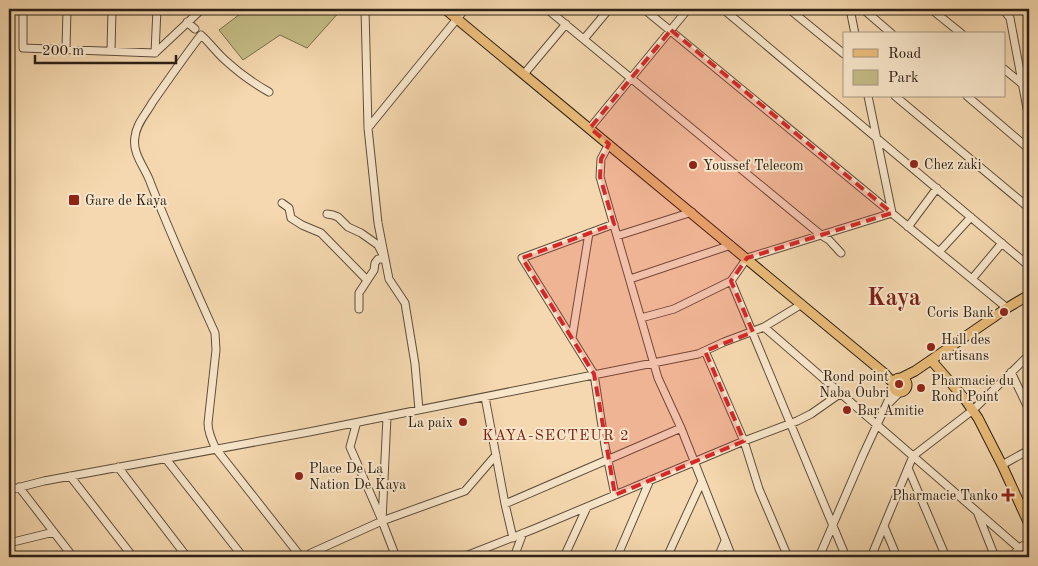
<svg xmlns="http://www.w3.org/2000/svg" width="1038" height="566" font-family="'Old Standard TT',serif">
<rect width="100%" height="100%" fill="#f5d8af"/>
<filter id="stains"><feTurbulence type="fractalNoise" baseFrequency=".004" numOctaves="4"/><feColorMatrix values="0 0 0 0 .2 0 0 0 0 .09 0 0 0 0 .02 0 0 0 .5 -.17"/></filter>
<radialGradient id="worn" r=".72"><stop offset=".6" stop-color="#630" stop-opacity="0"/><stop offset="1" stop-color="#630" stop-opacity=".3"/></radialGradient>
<!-- green -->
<path fill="#c4bc85" stroke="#786e4e" d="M242,9H342L307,48L280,35L243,60L219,30L244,11Z"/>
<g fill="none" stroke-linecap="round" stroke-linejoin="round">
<defs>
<path id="minor" d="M23,9V48L155,53L202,9
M365,9L368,128L378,223L389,279L405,303L415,364L419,410
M547,9L821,235L829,240L841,253
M644,9L1007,308
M723,9L1029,266
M789,9L844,54
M850,9L855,34
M863,9L892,34
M931,9L962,34
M1003,9L1010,18L1029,119
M187,22L195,29
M584,39L609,9
M66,49L67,9
M111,51L112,9
M155,53L157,9
M1004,69L1021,83L1029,81
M524,74L566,24
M269,92C253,83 239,73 225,60C216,52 210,43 201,35C184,57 168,80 152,103C146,114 136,124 135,137C132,152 143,165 149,179C169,231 192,282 215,333L216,350L208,423C208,432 212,441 216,449L301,557
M895,96L1029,208
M967,96L1029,149
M368,128L465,9
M590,128L688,9
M609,144L601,159L600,177L658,378L681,428L732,557
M282,203L289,208L291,218L302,225L321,233L367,280
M327,214L333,215L338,217L348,227L361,233L378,245L385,259H378L375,263L374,270L359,293V309
M614,224L522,258L594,374L605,446L615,495
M908,227L937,188
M617,236L692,212
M939,252L971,217
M630,279L731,245
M972,279L1002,243
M731,281L846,557
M641,318L674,309L731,281L747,258L892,213L868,96
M764,327L1019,548
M572,338L589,233
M705,351L744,441L759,489L788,557
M1011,372L1029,410
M485,397L505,504L513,538
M890,402L900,392
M356,425L350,447L381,518
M166,459L243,557
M1002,465L1029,450
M118,467L187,557
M908,468L946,557
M70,476L133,557
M19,487L73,557
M9,490L44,481L309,432L698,354L724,342L764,327L802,304
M505,504L681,428
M978,514L995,557
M382,521L387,417
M884,526L897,557
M9,543L54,532
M306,557L311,553L382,521
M396,557L382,521L465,491L496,455
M463,557L534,529L744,441L797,421L811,414L841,393
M514,557L523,533
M564,557L587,507
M617,557L650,480
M667,557L702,481
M718,557L725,541
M819,557L863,455L894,388
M871,557L913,456L973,410L1029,355
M1012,557L1019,548L1029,542"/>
<path id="major" d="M445,9L884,373L893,383
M931,360L964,398L978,418L1002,465L1029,524
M901,378L915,371L1007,308L1029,295
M893 385a7 7 0 1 1 14 0a7 7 0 1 1-14 0Z"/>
</defs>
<!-- minor casing -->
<use href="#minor" stroke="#5e4e3c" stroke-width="9"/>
<!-- major casing -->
<use href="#major" stroke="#2c2016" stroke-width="11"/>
<!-- minor -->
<use href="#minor" stroke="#f8e6cb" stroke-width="7"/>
<!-- major -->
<use href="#major" stroke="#eabc78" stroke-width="9"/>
</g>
<!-- marked area -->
<path fill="#d62828" fill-opacity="0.2" stroke="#d62828" stroke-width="4" stroke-dasharray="10 6" stroke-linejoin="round" d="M671,30L892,213L747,258L731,281L753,332L705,351L744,441L615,495L594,374L522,258L614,224L600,177L601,159L609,144L590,128Z"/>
<!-- markers -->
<g fill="#8f2418" stroke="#f8e6cb" stroke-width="2">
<circle cx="914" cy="164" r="5"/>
<circle cx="693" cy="165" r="5"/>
<rect x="68" y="194" width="12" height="12" rx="2.5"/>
<circle cx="1004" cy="312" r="5"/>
<circle cx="931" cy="347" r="5"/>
<circle cx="899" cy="384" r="5"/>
<circle cx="921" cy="388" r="5"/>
<circle cx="847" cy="410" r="5"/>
<circle cx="463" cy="422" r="5"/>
<circle cx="299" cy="476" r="5"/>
<path d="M1005.5 487.5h5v5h5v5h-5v5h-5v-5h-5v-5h5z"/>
</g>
<g text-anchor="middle" stroke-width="4" stroke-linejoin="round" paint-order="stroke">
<!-- poi labels -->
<g font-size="14" fill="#2c2016" stroke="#f8e6cb" text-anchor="start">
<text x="924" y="169">Chez zaki</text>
<text x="703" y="170">Youssef Telecom</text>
<text x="85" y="205">Gare de Kaya</text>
<text x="994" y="317" text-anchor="end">Coris Bank</text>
<text x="941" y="344">Hall des<tspan x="941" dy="16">artisans</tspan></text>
<text x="889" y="381" text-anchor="end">Rond point<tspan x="889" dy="16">Naba Oubri</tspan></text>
<text x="931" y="385">Pharmacie du<tspan x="931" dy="16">Rond Point</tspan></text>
<text x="857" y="415">Bar Amitie</text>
<text x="453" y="427" text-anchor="end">La paix</text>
<text x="309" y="473">Place De La<tspan x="309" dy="16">Nation De Kaya</tspan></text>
<text x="998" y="500" text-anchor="end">Pharmacie Tanko</text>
</g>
<!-- neighbourhood labels -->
<g font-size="15" letter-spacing="1" fill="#7a1f14" stroke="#f8e6cb">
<text x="556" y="440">KAYA-SECTEUR 2</text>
</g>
<!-- town labels -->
<g font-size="24" font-weight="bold" fill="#7a1f14" stroke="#f8e6cb">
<text x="894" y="305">Kaya</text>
</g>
</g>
<!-- margin -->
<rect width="1038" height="566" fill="none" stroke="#f5d8af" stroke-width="30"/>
<rect x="10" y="10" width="1018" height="546" fill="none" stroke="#2c2016" stroke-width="2.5"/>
<rect x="15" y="15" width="1008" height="536" fill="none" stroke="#2c2016"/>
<!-- legend -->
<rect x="843" y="32" width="162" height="65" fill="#f8e6cb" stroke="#a69783"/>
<rect x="853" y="49" width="25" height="8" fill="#eabc78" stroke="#a69783"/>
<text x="888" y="58" font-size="15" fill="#2c2016">Road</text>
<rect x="853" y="70" width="25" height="15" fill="#c4bc85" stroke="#a69783"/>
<text x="888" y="82" font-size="15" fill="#2c2016">Park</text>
<!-- scale -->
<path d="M35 55v8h141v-8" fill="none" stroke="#2c2016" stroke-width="2.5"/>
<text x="42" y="55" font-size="15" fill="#2c2016" stroke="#f8e6cb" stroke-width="4" paint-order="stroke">200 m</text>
<rect width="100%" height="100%" filter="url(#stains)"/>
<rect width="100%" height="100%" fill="url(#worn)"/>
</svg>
